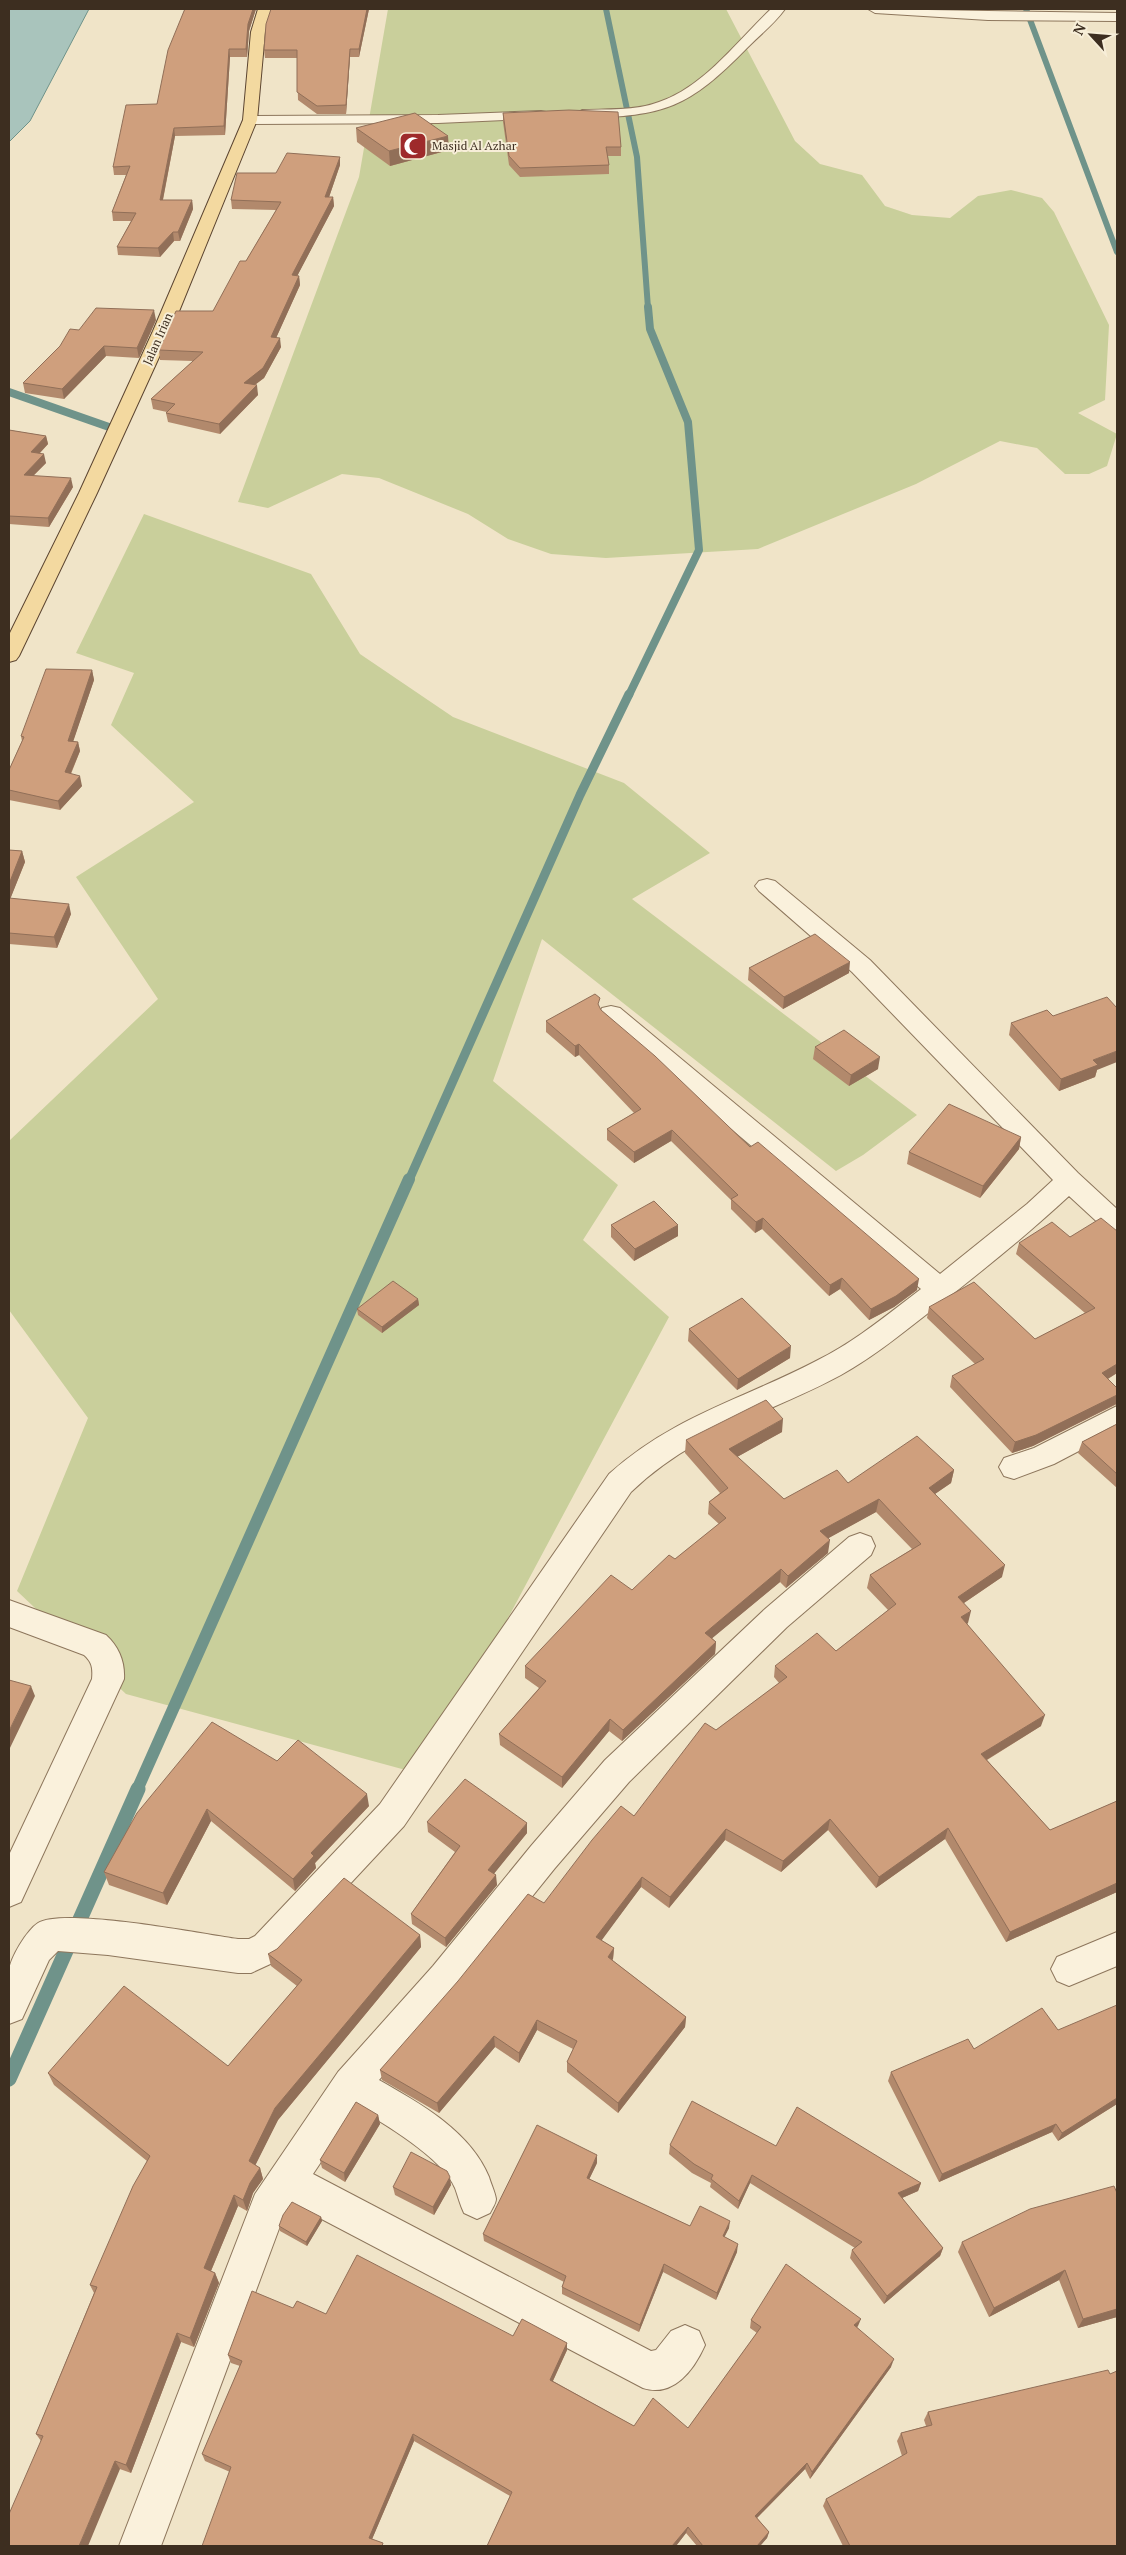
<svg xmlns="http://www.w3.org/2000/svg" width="1126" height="2555" font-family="'PT Serif',serif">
<rect width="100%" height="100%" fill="#f0e4c8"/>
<!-- green -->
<path fill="#c9cf9b" d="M388,9H726L795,141L820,164L862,175L885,206L912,215L950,218L978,196L1011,190L1042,198L1054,212L1109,325L1105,400L1078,413L1117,434L1107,466L1089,474H1065L1037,448L1000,441L916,484L758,549L606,558L551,554L508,539L468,514L379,478L342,474L268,508L238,502L359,177Z
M144,514L311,574L360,654L453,717L624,783L710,853L632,899L917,1115L863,1155L836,1171L542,939L493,1081L618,1185L583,1240L669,1317L424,1775L126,1694L17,1591L88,1418L9,1310V1141L158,999L76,877L194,802L111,725L134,673L76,653Z"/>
<!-- water -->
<path fill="#a9c4bc" stroke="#6f938a" d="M9,9H89L30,121L9,142Z"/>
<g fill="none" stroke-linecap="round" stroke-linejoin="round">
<!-- stream-far4 -->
<path stroke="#6f938a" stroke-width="6" d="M606,9L637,157L648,308
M1026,9L1117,252"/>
<!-- stream-far3 -->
<path stroke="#6f938a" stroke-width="8" d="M9,392L109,427
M629,695L699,550L688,422L650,329L648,307"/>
<!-- stream-far2 -->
<path stroke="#6f938a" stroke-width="9" d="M409,1180L580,795L629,694"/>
<!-- stream-far1 -->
<path stroke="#6f938a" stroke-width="12" d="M137,1790L409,1179"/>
<!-- stream -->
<path stroke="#6f938a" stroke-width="15" d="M9,2079L138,1789"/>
<defs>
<path id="minor" d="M771,9H785C775,23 760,35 747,48C688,108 666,116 582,118L575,114L582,110C607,109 635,111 659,102C704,87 737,41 771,9Z
M868,9L1117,13V21L988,20L875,13Z
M541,111L546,112L548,115L546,118L438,123L250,124L243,120L250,116L438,115Z
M767,879L775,881L870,960L1078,1173L1117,1209V1234L1107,1231L1069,1196C1027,1235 981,1272 936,1307C905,1331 875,1356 841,1375C765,1416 696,1430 631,1492L404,1826L279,1960L251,1973H238L108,1955L58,1951L49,1960L22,2019L9,2024C9,2007 7,1988 9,1971C10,1958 27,1930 38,1923C64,1907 202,1934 238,1939H249L255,1936L380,1804L609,1474C673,1416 744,1399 818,1360C856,1341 888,1314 921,1289L602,1020L599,1014L602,1008L611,1006L620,1008L940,1274L1027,1204L1053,1180L852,972L759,891L755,886L759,881Z
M1117,1406V1431L1054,1464L1014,1479L1004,1476L999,1467L1004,1458L1034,1448Z
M860,1533L871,1537L875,1546L871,1555L787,1627L629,1782L555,1868L457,1990L379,2080C421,2104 470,2131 489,2177C491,2184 495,2192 496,2199C496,2203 492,2209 490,2213L477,2219L464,2213C460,2205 458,2196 455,2188C442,2158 385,2124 357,2108L313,2174L651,2351L656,2350L671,2331L685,2325L699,2331L705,2345C694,2370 673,2398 643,2388L293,2204L283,2218L161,2546H119L255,2194L338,2072L433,1966L531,1846L605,1760L765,1609L849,1537Z
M9,1600L106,1635C119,1647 125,1662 124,1679L21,1902L9,1907V1855L92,1679C93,1668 92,1662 84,1655L9,1627Z
M1117,1932V1966L1069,1986L1057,1981L1051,1969L1057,1957Z"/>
<path id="primary" d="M258,9H272L265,32L257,120L171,331L97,493L19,656L16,660L9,662V635L79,493L153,331L243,120L251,32Z"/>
</defs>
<!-- minor casing -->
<use href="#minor" stroke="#8d765c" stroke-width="2"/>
<!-- primary casing -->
<use href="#primary" stroke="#5b4430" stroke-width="2"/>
<!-- minor -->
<use href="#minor" fill="#faf1dc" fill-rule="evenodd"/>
<!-- primary -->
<use href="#primary" fill="#f3d9a0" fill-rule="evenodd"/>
</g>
<!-- wall -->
<path fill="#b2896c" d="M185,9H256L249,31L247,57H230L225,135L175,136L163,200H192L193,209L180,241H174L160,257L118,255L117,247L131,221H113L112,212L126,175H114L113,167L157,104Z
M271,9H369L359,57H350L346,114H317L298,100L297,58H265L264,50Z
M503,113L621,147V156H608L609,165V174L520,177L509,165L503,122Z
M356,128L449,150L390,166L357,142Z
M340,157V165L329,197H333L334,206L297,276H299L300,285L276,338L281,347L264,378L255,385L258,395L220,434L168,422L166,413L167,412L153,409L151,399L193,361L160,360L159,350L213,311L246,261L276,210L232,209L231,200L276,173Z
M156,320L139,358L106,356L64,399L25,393L23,383L79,330Z
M9,430L46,436L48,444L40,453L46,463L33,476L73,487L49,527L9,524Z
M92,670L94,680L73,741L78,742L80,751L71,774L82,786L60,810L9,800V770L22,741L21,736Z
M9,850L22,851L25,862L10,899L71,914L57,948L9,944Z
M749,968L849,973L783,1009L748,980Z
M600,1008L601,1010L750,1147L917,1290L894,1307L869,1320L840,1289L829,1296L762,1229L755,1233L731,1209V1200L671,1141L634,1163L607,1140V1129L634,1113L579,1055L575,1057L546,1032V1021Z
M1053,1016L1097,1070L1095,1077L1059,1091L1009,1035L1011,1023Z
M815,1047L878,1069L849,1086L813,1059Z
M1021,1137L1019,1149L980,1198L907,1164L909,1152Z
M611,1225L678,1236L634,1261L611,1237Z
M1117,1231V1373L1108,1379L1117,1388V1404L1033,1446L1012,1453L950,1387L952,1376L975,1364L927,1318L929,1307L1035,1339L1085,1313L1016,1254L1019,1243Z
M418,1299L419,1305L382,1333L358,1315L357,1309Z
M689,1329L790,1358L737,1390L688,1341Z
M1117,1424V1488L1078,1453L1082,1442Z
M782,1432L737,1457L784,1499L848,1483L954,1470L951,1483L935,1494L1002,1577L964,1603L968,1623L967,1624L1041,1726L987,1760L1050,1830L1117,1801V1892L1006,1942L945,1839L876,1888L828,1830L781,1872L725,1840L669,1908L641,1887L601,1940L614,1948L613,1959L612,1960L686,2017L685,2027L618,2113L567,2072V2062L573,2049L537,2030L519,2063L495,2047L439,2113L382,2080L380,2070L544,1903L634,1816L716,1730L779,1683L774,1677L775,1666L836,1651L888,1610L867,1588L870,1575L912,1549L876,1512L828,1538V1553L786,1588L780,1582L712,1638L716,1642L715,1654L622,1741L609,1731L562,1788L500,1745L499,1734L539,1688L525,1678V1666L675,1559L719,1524L708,1514L709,1502L720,1493L685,1453L686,1440Z
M277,1761L369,1806L315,1863L316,1868L295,1891L211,1821L167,1905L109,1885L104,1872Z
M427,1822L527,1833L494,1873L497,1885L446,1947L412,1924L411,1914L455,1852L428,1832Z
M420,1935L421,1947L278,2120L255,2165L260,2168L263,2179L253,2193L247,2211L238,2206L211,2271L215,2273L219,2283L194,2347L181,2342L131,2473L41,2441L36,2434L94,2293L90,2285L147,2161L54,2085L48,2073L228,2066L297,1986L271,1966L268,1954Z
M1058,2030L1117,2104L1058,2141L1052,2132L939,2182L888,2081L891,2072L974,2049Z
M378,2115L380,2124L345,2182L322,2168L320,2160Z
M670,2145L776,2146L921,2183L918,2191L902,2198L943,2248L940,2256L884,2304L850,2258L852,2250L855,2248L750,2183L738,2209L710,2187L711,2183L692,2173L669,2154Z
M597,2163L589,2179L690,2226L729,2228L724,2237L737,2252L716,2300L663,2272L639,2332L562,2294V2287L564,2282L484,2241L483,2234Z
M451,2185L434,2215L395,2195L393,2187Z
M1117,2193V2317L1078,2328L1059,2280L989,2317L958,2252L962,2242Z
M321,2217L322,2221L307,2246L280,2231L279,2226Z
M293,2308L326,2314L567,2343V2350L553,2381L634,2426L688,2428L757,2333L750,2328L751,2320L858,2326L857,2327L891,2367L810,2479L805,2469L757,2518L769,2532L767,2538L760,2546H697L686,2533L676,2546H487L510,2496L414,2441L372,2539L384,2546L230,2472L205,2461L202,2454L240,2366L231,2363L228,2355Z
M1110,2374L1117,2546H843L823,2506L826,2499L902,2456L897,2441L901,2433L926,2426L924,2420L928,2412Z"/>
<!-- shaded-wall -->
<path fill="#916f58" d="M253,9H256L249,31L247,57L246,49L248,24Z
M367,9H369L359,57V49Z
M229,49L230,57L225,135L224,126Z
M350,49V57L346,114V105Z
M174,128L175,136L161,209L160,200Z
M448,136L449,150L390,166L389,151Z
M340,157V165L326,206L325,197Z
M333,197L334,206L293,284L292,275Z
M192,200L193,209L180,241L178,232Z
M173,232L174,241L160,257L158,248Z
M299,276L300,285L272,347L271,337Z
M154,310L156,320L139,358L137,348Z
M280,338L281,347L264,378L245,392L244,383Z
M104,346L106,356L64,399L62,389Z
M257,385L258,395L220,434L219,424Z
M46,436L48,444L33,460L31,452Z
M44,454L46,463L26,483L24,475Z
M71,478L73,487L49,527L48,518Z
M92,670L94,680L70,751L68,741Z
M78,742L80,751L67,782L65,772Z
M80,776L82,786L60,810L58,801Z
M22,851L25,862L9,902V884Z
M69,904L71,914L57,948L54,937Z
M850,962L849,973L783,1009L784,997Z
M579,1044V1055L575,1057V1046Z
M1117,1051V1062L1097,1070L1095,1077L1059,1091L1061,1079L1093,1060Z
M880,1057L878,1069L849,1086L851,1075Z
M672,1130L671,1141L634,1163V1152Z
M1021,1137L1019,1149L980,1198L983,1186Z
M763,1218L762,1229L755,1233L756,1222Z
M678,1225V1236L634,1261L635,1249Z
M842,1278L840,1289L829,1296L830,1285Z
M919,1279L917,1290L894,1307L869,1320L871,1309Z
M418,1299L419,1305L382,1333V1327Z
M791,1346L790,1358L737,1390L738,1379Z
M1117,1364V1373L1099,1384L1102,1373Z
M1117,1395V1401L1116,1404L1033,1446L1012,1453L1015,1442Z
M783,1419L782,1432L728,1462L729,1449Z
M954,1470L951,1483L926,1500L929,1488Z
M879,1499L876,1512L818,1544L820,1531Z
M830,1540L828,1553L786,1588L788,1576Z
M1005,1565L1002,1577L955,1609L958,1597Z
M781,1569L780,1582L704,1645L705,1633Z
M971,1611L968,1623L958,1629L961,1617Z
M716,1642L715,1654L622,1741L623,1730Z
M31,1686L35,1696L9,1750V1731Z
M1045,1715L1041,1726L978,1765L981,1754Z
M610,1719L609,1731L562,1788V1777Z
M367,1794L369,1806L315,1863L316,1868L295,1891L293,1879L311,1853Z
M207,1809L211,1821L167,1905L163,1893Z
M830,1819L828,1830L781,1872L783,1861Z
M527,1823V1833L489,1880L488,1870Z
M948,1828L945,1839L876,1888L879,1877Z
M726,1829L725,1840L669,1908L670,1897Z
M496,1875L497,1885L446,1947L445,1938Z
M642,1877L641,1887L596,1948V1937Z
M1117,1883V1892L1006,1942L1010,1932Z
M420,1935L421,1947L278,2120L252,2172L249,2161L275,2108Z
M614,1948L613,1959L607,1967L608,1957Z
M686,2017L685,2027L618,2113V2103Z
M537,2020V2030L519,2063V2053Z
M494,2036L495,2047L439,2113L437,2103Z
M1117,2098V2104L1058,2141L1062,2133Z
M378,2115L380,2124L345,2182L344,2173Z
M1056,2124L1052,2132L939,2182L942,2174Z
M597,2155V2163L586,2186L587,2178Z
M260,2168L263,2179L253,2193L247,2211L243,2200L250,2183Z
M752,2175L750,2183L738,2209L739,2201Z
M450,2177L451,2185L434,2215L433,2207Z
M921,2183L918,2191L895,2201L898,2193Z
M234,2195L238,2206L208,2278L204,2268Z
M321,2217L322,2221L307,2246L306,2242Z
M730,2221L729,2228L721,2244L723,2236Z
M738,2244L737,2252L716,2300L717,2293Z
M943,2248L940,2256L884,2304L887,2296Z
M664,2264L663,2272L639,2332L640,2325Z
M1065,2270L1059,2280L989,2317L994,2308Z
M215,2273L219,2283L194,2347L190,2338Z
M1117,2309V2317L1078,2328L1083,2319Z
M861,2319L858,2326L851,2332L854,2325Z
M177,2333L181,2342L131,2473L126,2465Z
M567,2343V2350L550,2387V2380Z
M894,2359L891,2367L810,2479L812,2472Z
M413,2434L414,2441L370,2544L369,2538Z
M115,2461L120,2469L88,2546H79Z
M807,2463L805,2469L753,2522L755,2516Z
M688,2527L686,2533L676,2546H672Z
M769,2532L767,2538L760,2546H757Z"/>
<!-- building -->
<path fill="#cf9f7d" stroke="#916f58" d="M185,9H253L248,24L246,49H229L224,126L174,128L160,200H192L178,232H173L158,248L117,247L136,213L112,212L130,166L113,167L126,105L157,104L168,50L184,11Z
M271,9H367L359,49H350L346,105L317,106L297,92V50H264L266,24Z
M569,110L618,112L621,147H606L609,165L520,168L509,156L503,113Z
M415,113L448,136L389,151L356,128Z
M287,153L340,157L325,197H333L292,275L299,276L271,337L280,338L263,368L244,383L257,385L219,424L166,413L175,404L151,399L203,352L159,350L176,311H213L240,261H246L281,202L231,200L237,173H276Z
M96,308L154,310L137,348L104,346L62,389L23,383L60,346L70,329L79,330Z
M9,430L46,436L31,452L44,454L24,475L71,478L48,518L9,516Z
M46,669L92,670L68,741L78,742L65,772L80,776L58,801L9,790V770L24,737L21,736Z
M9,850L22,851L9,884Z
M9,898L69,904L54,937L9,933Z
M815,934L850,962L784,997L749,968Z
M595,994L600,998L598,1004L601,1010L655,1056L750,1147L758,1142L919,1279L896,1296L871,1309L842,1278L830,1285L763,1218L756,1222L731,1199L738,1195L672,1130L634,1152L607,1129L641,1109L579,1044L575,1046L546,1021Z
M1107,997L1117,1008V1051L1093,1060L1098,1065L1061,1079L1011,1023L1047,1010L1053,1016Z
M844,1030L880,1057L851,1075L815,1047Z
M949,1104L1021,1137L983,1186L909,1152Z
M654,1201L678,1225L635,1249L611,1225Z
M1101,1218L1117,1231V1304H1116L1117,1305V1364L1102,1373L1117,1388V1395L1036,1435L1015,1442L952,1376L984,1359L929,1307L974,1282L1035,1339L1095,1308L1019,1243L1052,1222L1070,1237Z
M393,1281L418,1299L382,1327L357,1309Z
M742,1298L791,1346L738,1379L689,1329Z
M766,1400L783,1419L729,1449L784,1499L837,1470L848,1483L917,1436L954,1470L929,1488L1005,1565L958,1597L971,1611L961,1617L1045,1715L981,1754L1050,1830L1117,1801V1883L1010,1932L948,1828L879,1877L830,1819L783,1861L726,1829L670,1897L642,1877L596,1937L614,1948L608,1957L686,2017L618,2103L567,2062L577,2041L537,2020L519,2053L494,2036L437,2103L380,2070L458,1981L528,1894L544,1903L592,1840L621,1806L634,1816L705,1723L716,1730L787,1677L775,1666L817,1633L836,1651L896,1604L870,1575L921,1544L879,1499L820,1531L830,1540L788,1576L781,1569L705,1633L716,1642L623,1730L610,1719L562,1777L499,1734L546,1681L525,1666L611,1575L632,1590L669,1555L675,1559L726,1518L709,1502L728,1488L686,1440Z
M1117,1424V1474L1082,1442Z
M9,1680L31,1686L9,1731Z
M212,1722L277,1761L298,1740L367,1794L311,1853L314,1856L293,1879L207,1809L163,1893L104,1872L137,1813Z
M465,1779L527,1823L488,1870L496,1875L445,1938L411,1914L460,1846L427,1822Z
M344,1878L420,1935L275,2108L249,2161L260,2168L250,2183L243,2200L234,2195L204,2268L215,2273L190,2338L177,2333L126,2465L115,2461L79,2546H9V2514L43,2436L36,2434L97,2287L90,2285L133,2186L150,2156L48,2073L124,1986L228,2066L302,1980L268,1954L277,1949Z
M1117,2005V2098L1062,2133L1056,2124L942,2174L891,2072L968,2039L974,2049L1042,2008L1058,2030Z
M692,2101L776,2146L797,2107L921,2183L898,2193L943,2248L887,2296L852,2250L862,2242L752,2175L739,2201L711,2179L713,2175L694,2164L670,2145Z
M356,2102L378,2115L344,2173L320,2160Z
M537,2125L597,2155L587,2178L690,2226L700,2206L730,2221L723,2236L738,2244L717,2293L664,2264L640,2325L562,2287L566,2276L483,2234Z
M411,2152L447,2171L450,2177L433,2207L393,2187Z
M1114,2186L1117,2193V2309L1083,2319L1065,2270L994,2308L962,2242L1030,2209Z
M292,2202L321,2217L306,2242L279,2226L283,2215Z
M357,2255L513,2336L522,2319L567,2343L550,2380L634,2426L653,2398L688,2428L761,2327L751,2320L786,2264L861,2319L854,2325L894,2359L812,2472L807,2463L755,2516L769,2532L757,2546H703L688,2527L672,2546H487L512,2492L413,2434L369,2538L383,2543L382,2546H202L231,2467L202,2454L242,2361L228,2355L252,2291L293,2308L297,2301L326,2314Z
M1108,2370L1110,2374L1117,2371V2546H850L826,2499L907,2453L901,2433L932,2425L928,2412Z"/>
<!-- icons -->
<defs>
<symbol id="mosque-square" viewBox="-11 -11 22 22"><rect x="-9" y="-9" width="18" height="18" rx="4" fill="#9e2a2b" stroke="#f7eed8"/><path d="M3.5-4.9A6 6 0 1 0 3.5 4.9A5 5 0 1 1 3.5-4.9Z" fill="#fff"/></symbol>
</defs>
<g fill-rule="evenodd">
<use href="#mosque-square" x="397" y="130" width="32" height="32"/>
</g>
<g text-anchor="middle" stroke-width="4" stroke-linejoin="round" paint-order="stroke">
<!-- far-poi labels -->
<g font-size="12" fill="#3d2e20" stroke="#f7eed8" text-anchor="start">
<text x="432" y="150">Masjid Al Azhar</text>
</g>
<!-- far-street labels -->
<g font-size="12" fill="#3d2e20" stroke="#f7eed8">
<text transform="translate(158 339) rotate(-66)" y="4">Jalan Irian</text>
</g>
</g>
<!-- border -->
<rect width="1126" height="2555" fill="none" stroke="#3d2e20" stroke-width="20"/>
<!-- north arrow -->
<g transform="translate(1091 35) rotate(296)" stroke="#f7eed8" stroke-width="4" paint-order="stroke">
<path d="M0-4L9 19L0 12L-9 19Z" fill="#3d2e20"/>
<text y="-8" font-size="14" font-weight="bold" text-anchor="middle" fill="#3d2e20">N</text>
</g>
</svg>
